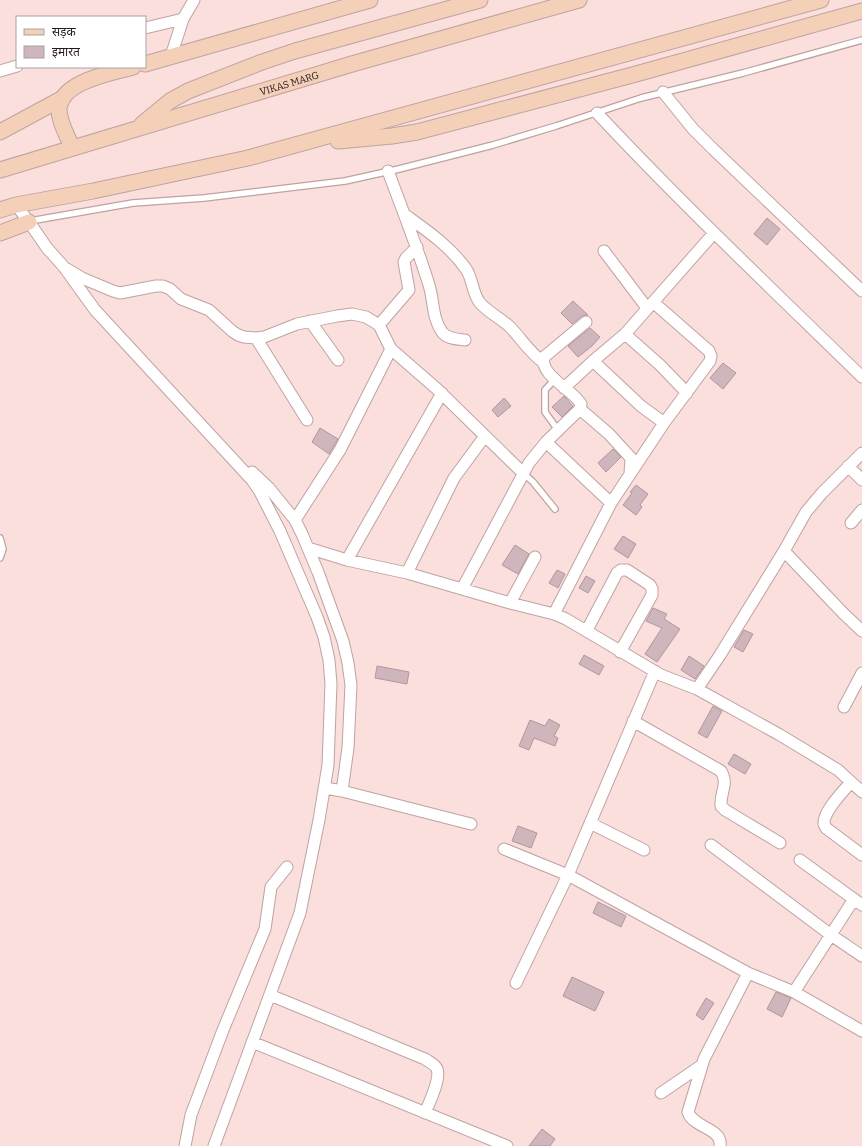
<svg xmlns="http://www.w3.org/2000/svg" width="862" height="1146" font-family="Bitter,'Noto Sans Devanagari',serif">
<rect width="100%" height="100%" fill="#fbdfdd"/>
<!-- building -->
<path fill="#cfb5bc" stroke="#b0979d" d="M767,218L780,229L767,245L754,234Z
M573,301L588,315L582,316L572,324L561,313Z
M590,328L600,337L592,346L578,357L568,346Z
M723,363L736,373L723,389L710,378Z
M564,396L573,406L562,417L552,407Z
M504,398L511,406L498,417L492,410Z
M320,428L338,439L329,454L312,442Z
M613,449L621,457L606,472L598,463Z
M636,485L648,494L640,505L642,507L636,515L623,505L632,493L630,492Z
M623,536L636,544L628,558L614,549Z
M515,545L529,554L518,574L502,565Z
M557,570L565,574L558,588L549,583Z
M586,576L595,581L588,593L579,588Z
M653,608L667,614L664,619L680,629L657,662L645,654L662,628L646,621Z
M744,630L753,634L743,652L734,647Z
M584,655L604,666L599,675L579,664Z
M689,656L704,666L695,679L681,670Z
M377,666L409,672L407,684L375,678Z
M713,706L722,711L707,738L698,733Z
M549,719L560,725L554,736L558,738L555,746L534,738L529,750L519,746L530,720L545,726Z
M734,754L751,764L745,774L728,764Z
M518,826L537,833L531,848L512,841Z
M598,902L626,916L621,927L593,913Z
M572,977L604,992L595,1011L563,996Z
M776,992L791,998L782,1017L767,1009Z
M706,998L714,1003L703,1020L696,1015Z
M542,1129L555,1139L550,1146H529Z"/>
<g fill="none" stroke-linecap="round" stroke-linejoin="round">
<defs>
<path id="lane" d="M30,221L133,203L204,198L345,181L399,169L493,145L556,126L641,98L743,73L862,40
M555,379L545,390V412L558,430
M523,473L533,482L555,509
M0,538L3,549L0,558"/>
<path id="street" d="M145,28L183,19
M171,56L183,19L194,0
M0,71L17,66
M663,92L693,129L713,149L862,291
M597,113C682,204 773,290 862,377
M388,171C402,209 417,246 429,285C434,301 432,318 442,332C447,339 457,339 465,340
M16,205L29,222L47,248L64,267L95,310L252,480L259,490L280,531L317,617L324,637L329,660L331,684L328,765L319,820L300,913L214,1146
M404,214C426,230 450,246 466,269C473,279 472,293 480,303C488,312 500,318 509,326C521,338 529,352 543,362
M604,251L647,308
M67,269L82,278L113,291L120,293L156,286H163L170,289L181,299L209,310L232,331L238,335L244,337L256,338L264,337L297,324L337,316L352,314L366,317L379,325L391,349L437,389L523,473
M310,321L338,360
M379,325L409,290L404,262L406,258L417,247
M625,334L660,365L687,393
M256,338L307,420
M593,361L641,406L664,423
M564,388L593,361L625,334L714,233
M580,409L609,434L631,458L630,474
M546,442L611,503
M848,466L862,480
M252,472L269,488L295,520L302,534L318,572L343,641L348,663L351,685L348,748L342,791
M295,520L340,450L391,349
M851,523L862,510
M308,548L347,560L407,573L510,603L554,614L566,619L661,675L697,689L780,735L838,770L862,792
M784,551L843,613L862,631
M347,560L442,393
M407,573L454,478L485,436
M462,589L529,463L546,442L580,409L581,404C573,390 539,375 544,357L586,322
M510,603L535,557
M554,614L611,503L664,423L710,361L711,356L709,351L653,302
M587,630L617,573L621,570H627L650,585L652,589V595L620,652
M697,689L720,655L784,551L806,512L822,493L862,453
M844,707L862,673
M633,721L721,771C729,785 720,791 721,806L725,810L780,843
M851,782C843,792 823,811 824,824L826,828L862,855
M325,788L342,791L471,824
M590,823L644,850
M711,845L831,935L862,956
M504,849L568,875L748,973L794,992L862,1031
M800,860L862,905
M516,983L568,875L655,671
M794,992L854,899
M270,995L425,1059C429,1062 435,1064 437,1069C441,1079 429,1103 425,1113
M252,1042L507,1146
M661,1093L702,1065
M185,1146L191,1115L223,1030L265,929L271,887L287,867
M720,1146C723,1128 693,1128 688,1112L704,1059L748,973"/>
<g id="secondary">
<path d="M145,64L370,0"/>
<path d="M142,124L170,101L188,91L262,62L295,51L480,0"/>
<path d="M0,132L63,98"/>
<path d="M338,141L392,136L417,132L636,74L862,11"/>
<path d="M72,147C67,135 59,122 59,109C61,81 112,73 133,67"/>
<path id="s1" d="M0,170L352,64L579,0"/>
<path d="M0,210L16,205L93,191L248,158L821,0"/>
<path d="M0,233L29,222"/>
</g>
</defs>
<!-- lane casing -->
<use href="#lane" stroke="#bea3a1" stroke-width="8"/>
<!-- street casing -->
<use href="#street" stroke="#bea3a1" stroke-width="13"/>
<!-- secondary casing -->
<use href="#secondary" stroke="#bea3a1" stroke-width="17"/>
<!-- lane -->
<use href="#lane" stroke="#fff" stroke-width="5.5"/>
<!-- street -->
<use href="#street" stroke="#fff" stroke-width="11"/>
<!-- secondary -->
<use href="#secondary" stroke="#f5d0b8" stroke-width="15"/>
</g>
<g text-anchor="middle" stroke-width="3" stroke-linejoin="round" paint-order="stroke">
<!-- street labels -->
<g font-size="10" fill="#231918" stroke="#fff">
<text dy="4" stroke="none"><textPath href="#s1" startOffset="302">VIKAS MARG</textPath></text>
</g>
</g>
<!-- legend -->
<rect x="16" y="16" width="130" height="52" fill="#ffffff" stroke="#a7a3a3"/>
<rect x="24" y="29" width="20" height="6" fill="#f5d0b8" stroke="#a7a3a3"/>
<text x="52" y="36" font-size="12" fill="#231918">सड़क</text>
<rect x="24" y="46" width="20" height="12" fill="#cfb5bc" stroke="#a7a3a3"/>
<text x="52" y="56" font-size="12" fill="#231918">इमारत</text>
</svg>
